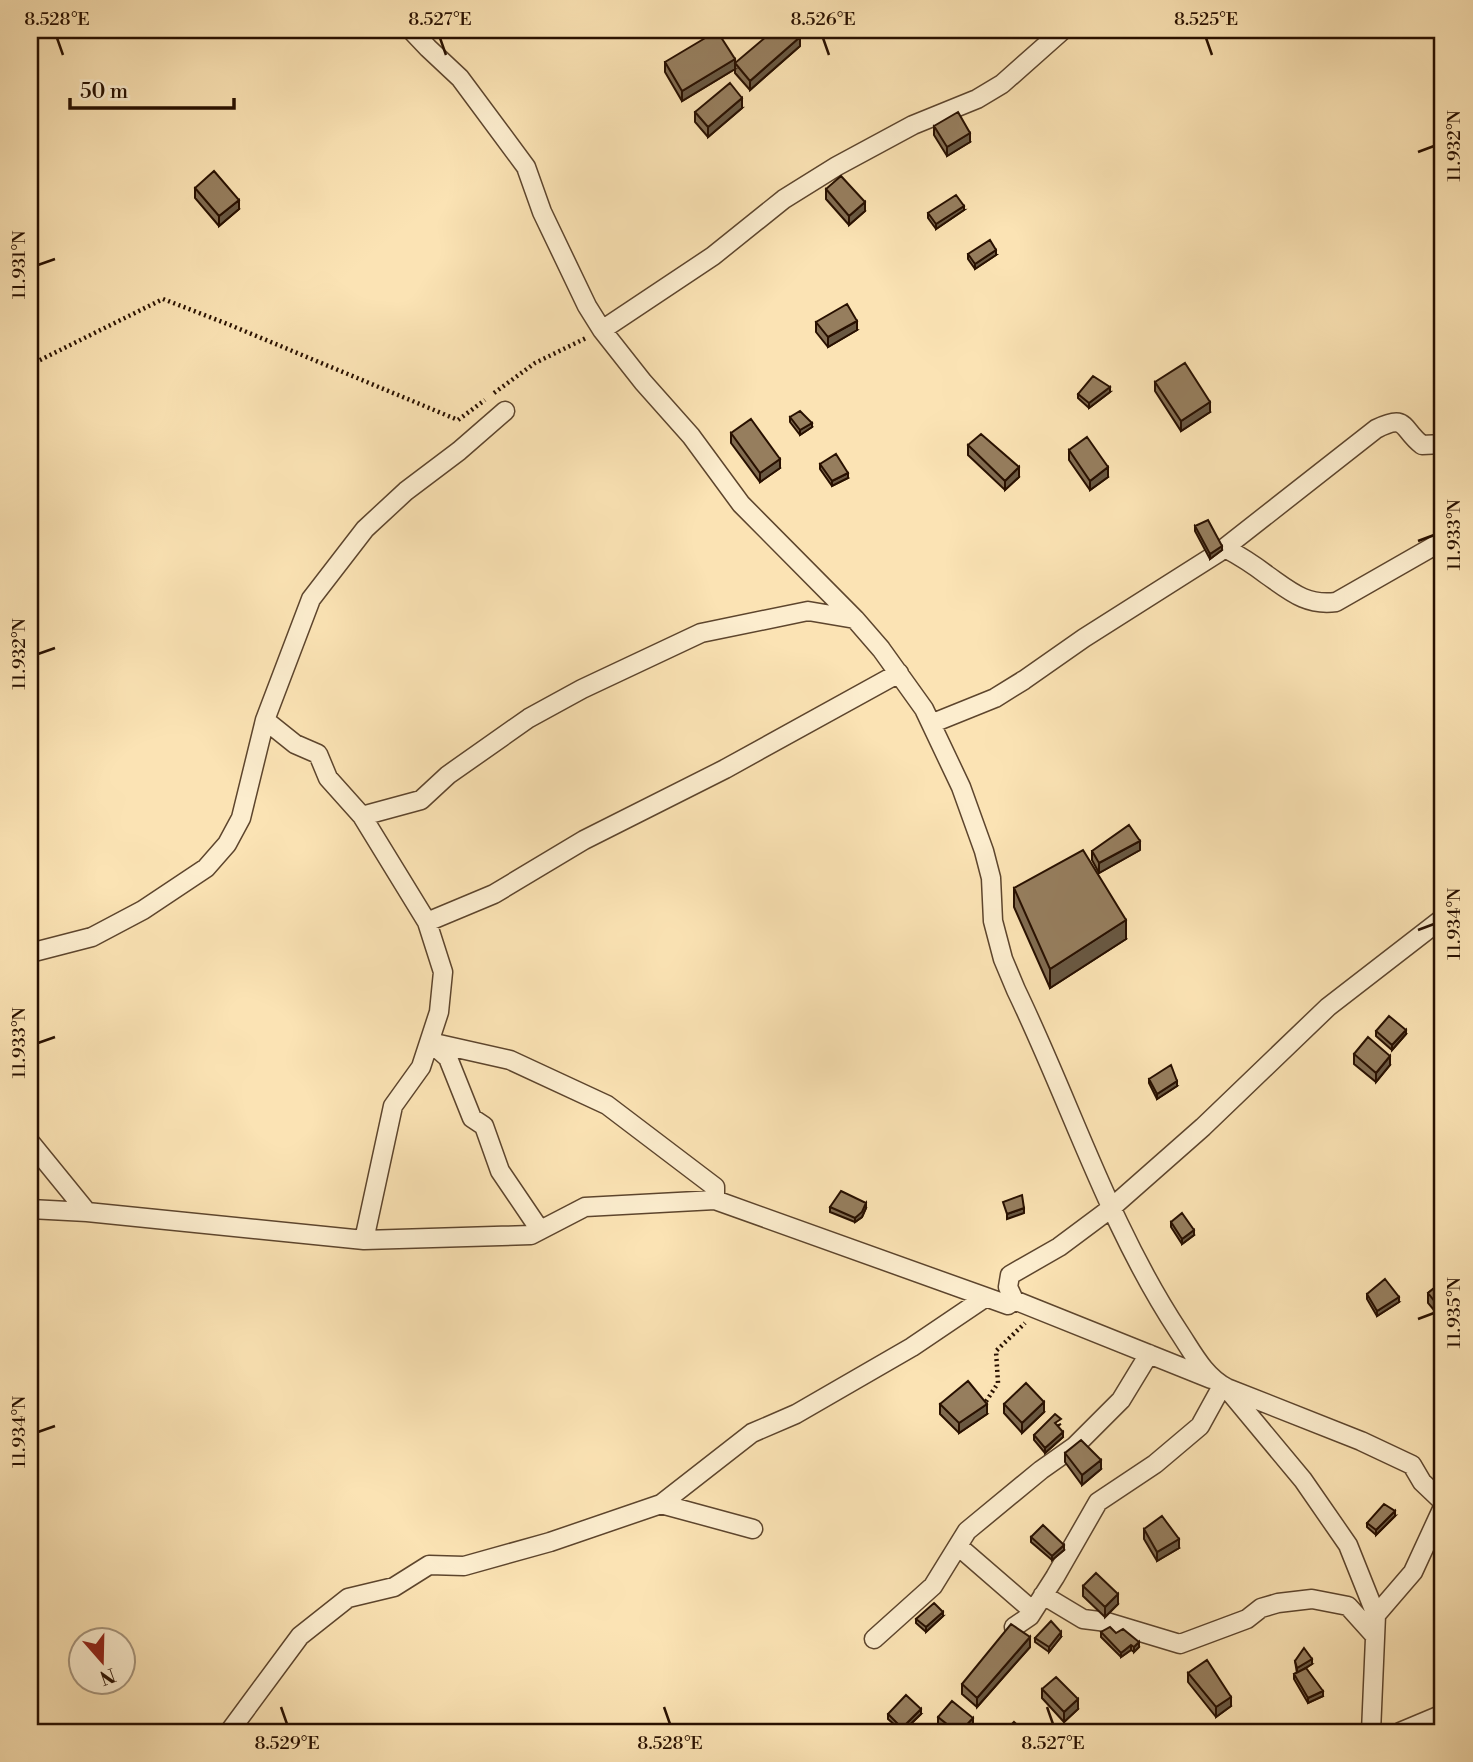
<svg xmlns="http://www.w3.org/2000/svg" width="1473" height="1762" font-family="'Libre Bodoni',serif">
<rect width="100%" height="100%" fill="#fbe3b4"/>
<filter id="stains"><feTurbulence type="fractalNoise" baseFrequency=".00286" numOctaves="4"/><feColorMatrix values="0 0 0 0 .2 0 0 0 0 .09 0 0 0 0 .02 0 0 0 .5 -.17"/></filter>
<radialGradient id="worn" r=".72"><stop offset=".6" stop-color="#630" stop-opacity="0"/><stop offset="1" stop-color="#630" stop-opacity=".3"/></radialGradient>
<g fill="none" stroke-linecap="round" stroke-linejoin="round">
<defs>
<path id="street" d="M411,30L428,48L460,78L526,167L542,212L587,306L602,330L643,382L691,436L741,504L855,619L881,649L924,709L961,787L984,851L991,878L993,921L1003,959L1016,990C1071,1104 1109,1226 1179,1332C1193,1353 1204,1376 1227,1388L1361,1441L1412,1465L1422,1482L1443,1502
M602,330L713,256L784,199L837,166L913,125L977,99L1002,84L1063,30
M1225,548C1240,556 1254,565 1267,575C1290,591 1306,606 1336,602L1434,546H1443
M265,720L295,744L318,754L328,778L362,816L427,922L443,972L439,1012L421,1067L393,1106L364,1240
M933,723L995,698L1024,680L1084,638L1218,553L1376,429C1408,413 1401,429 1422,445L1443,444
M362,816L421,800L448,775L529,718L582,689L701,633L808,611L855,619
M427,922L494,894L584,840L725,769L899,673
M30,953L92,937L143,910L206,868L227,844L241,818L265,720L311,599L365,529L406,491L459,451L505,411
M430,1042L510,1060L607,1105L715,1187V1200
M430,1042L448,1058L472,1118L484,1126L500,1171L540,1230
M30,1142L87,1212
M30,1209L87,1212L364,1240L531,1235L585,1207L715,1200L1008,1305L1014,1300
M1211,1379L1014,1300L1008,1287L1010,1275L1059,1247L1110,1209L1203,1127L1328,1007L1443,918
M1229,1391L1303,1480L1348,1545L1376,1615
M753,1529L661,1504L752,1433L796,1414L912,1347L986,1297
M958,1546L1033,1611
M1043,1595L1083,1619L1107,1622L1180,1644L1247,1619L1261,1608L1278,1603L1312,1599L1348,1606L1375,1636
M1014,1627L1030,1616L1055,1577L1098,1502L1155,1464L1200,1426L1222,1386
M874,1639L933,1586L967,1531L1041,1470L1075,1446L1121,1400L1149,1354
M229,1732L300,1636L348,1598L394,1587L429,1565L464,1566L550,1542L661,1504
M1371,1732L1376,1615L1413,1572L1443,1507
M1400,1732L1443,1714"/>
</defs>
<!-- street casing -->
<use href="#street" stroke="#5d452d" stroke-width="21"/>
<!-- path -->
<path stroke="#281000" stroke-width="4.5" stroke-dasharray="2 3.5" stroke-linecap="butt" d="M30,365L163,299L230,325L458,420L485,400
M494,393L535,363L586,338
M983,1406L998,1383L996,1351L1025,1323"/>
<!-- street -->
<use href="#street" stroke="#fcedce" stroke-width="18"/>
</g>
<!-- wall -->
<path fill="#816c51" stroke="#281000" stroke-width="2" d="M800,46L750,90L735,73V63Z
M665,62L735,69L682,101L665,72Z
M742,108L708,137L695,122V112Z
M934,126L970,142L947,156L934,135Z
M195,188L239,209L219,226L195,198Z
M826,189L865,211L849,225L826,199Z
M964,210L936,229L928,218V213Z
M968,254L996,255L975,269L968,259Z
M816,322L857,330L828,347L816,332Z
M1155,382L1210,412L1181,431L1155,391Z
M1110,392L1089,408L1078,398V394Z
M790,417L812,427L800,435L790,422Z
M731,433L780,468L760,482L731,443Z
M968,445L1019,477L1005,490L968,455Z
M1069,450L1108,477L1090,490L1069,460Z
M820,464L848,478L832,486L820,469Z
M1195,526L1222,550L1210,559L1195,531Z
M1140,850L1099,873L1092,860V851Z
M1014,888L1126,939L1050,988L1014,907Z
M1376,1031L1406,1034L1392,1050L1376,1036Z
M1354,1054L1390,1065L1376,1082L1354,1064Z
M1149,1079L1177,1086L1157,1099L1149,1083Z
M830,1207L866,1208L862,1217L855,1222L830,1212Z
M1171,1222L1194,1235L1182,1244L1171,1227Z
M1443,1281V1321L1428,1303V1293Z
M1367,1294L1399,1302L1377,1316L1367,1299Z
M940,1404L987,1414L959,1433L940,1414Z
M1004,1404L1044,1412L1022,1433L1004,1413Z
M1061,1424L1058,1426L1063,1437L1045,1453L1034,1440V1435Z
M1065,1453L1101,1469L1082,1485L1065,1462Z
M1395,1516L1376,1535L1367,1527V1523Z
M1144,1529L1179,1548L1157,1561L1144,1539Z
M1031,1537L1064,1550L1052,1560L1031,1542Z
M1083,1586L1118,1604L1105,1617L1083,1596Z
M943,1616L926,1632L916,1623V1619Z
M1101,1632L1116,1633L1139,1647L1134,1652L1131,1650L1121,1657L1101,1637Z
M1061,1637L1049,1652L1035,1642V1638Z
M1030,1647L977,1707L962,1694V1684Z
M1295,1661L1312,1664L1306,1668L1323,1696L1308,1703L1294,1679V1674L1297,1673Z
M1188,1673L1231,1706L1216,1717L1188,1682Z
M1042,1689L1078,1709L1064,1722L1042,1698Z
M888,1714H921L903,1732L888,1719Z
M938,1717L973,1728L969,1732H945L938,1727Z"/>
<!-- shaded-wall -->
<path fill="#695842" stroke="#281000" stroke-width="2" d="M800,37V46L750,90V81Z
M735,59V69L682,101V91Z
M742,98V108L708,137V127Z
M970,133V142L947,156V147Z
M239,200V209L219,226V216Z
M865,202V211L849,225V216Z
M964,206V210L936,229V224Z
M996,250V255L975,269V264Z
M857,321V330L828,347V337Z
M1110,387V392L1089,408V403Z
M1210,402V412L1181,431V421Z
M812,423V427L800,435V430Z
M780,459V468L760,482V473Z
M1019,467V477L1005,490V481Z
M1108,467V477L1090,490V481Z
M848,473V478L832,486V481Z
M1222,546V550L1210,559V554Z
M1140,841V850L1099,873V863Z
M1126,920V939L1050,988V969Z
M1406,1030V1034L1392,1050V1045Z
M1390,1056V1065L1376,1082V1073Z
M1177,1081V1086L1157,1099V1094Z
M866,1203V1208L862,1217L855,1222V1218Z
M1024,1208V1213L1007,1219V1214Z
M1194,1230V1235L1182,1244V1239Z
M1399,1297V1302L1377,1316V1311Z
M1044,1402V1412L1022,1433V1423Z
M987,1404V1414L959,1433V1423Z
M1063,1432V1437L1045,1453V1448Z
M1101,1460V1469L1082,1485V1475Z
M1395,1511V1516L1376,1535V1530Z
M1179,1539V1548L1157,1561V1552Z
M1064,1545V1550L1052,1560V1556Z
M1118,1594V1604L1105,1617V1607Z
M943,1612V1616L926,1632V1627Z
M1061,1632V1637L1049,1652V1647Z
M1030,1637V1647L977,1707V1698Z
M1139,1642V1647L1134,1652V1647Z
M1131,1645V1650L1121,1657V1653Z
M1312,1659V1664L1297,1673V1668Z
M1323,1691V1696L1308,1703V1698Z
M1231,1697V1706L1216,1717V1707Z
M1078,1699V1709L1064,1722V1712Z
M921,1709V1714L902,1732V1728Z
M973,1718V1728L969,1732H960Z"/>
<!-- building -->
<path fill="#967e5e" stroke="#281000" stroke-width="2" d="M774,30H794L800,37L750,81L735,63Z
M717,31L735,59L682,91L665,62Z
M730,83L742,98L708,127L695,112Z
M958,112L970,133L947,147L934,126Z
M214,171L239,200L219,216L195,188Z
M841,176L865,202L849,216L826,189Z
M956,195L964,206L936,224L928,213Z
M990,240L996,250L975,264L968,254Z
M847,304L857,321L828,337L816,322Z
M1185,363L1210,402L1181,421L1155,382Z
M1093,376L1110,387L1089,403L1078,394Z
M800,411L812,423L800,430L790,417Z
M751,419L780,459L760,473L731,433Z
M981,434L1019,467L1005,481L968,445Z
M1087,437L1108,467L1090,481L1069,450Z
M836,454L848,473L832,481L820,464Z
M1208,520L1222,546L1210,554L1195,526Z
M1129,825L1140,841L1099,863L1092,851Z
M1083,850L1126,920L1050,969L1014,888Z
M1389,1016L1406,1030L1392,1045L1376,1031Z
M1368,1037L1390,1056L1376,1073L1354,1054Z
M1171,1065L1177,1081L1157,1094L1149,1079Z
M841,1191L866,1203L862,1212L855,1218L830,1207Z
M1022,1195L1024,1208L1007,1214L1003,1202Z
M1182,1213L1194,1230L1182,1239L1171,1222Z
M1385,1279L1399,1297L1377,1311L1367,1294Z
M1443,1281V1312L1428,1293Z
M968,1381L987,1404L959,1423L940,1404Z
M1026,1383L1044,1402L1022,1423L1004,1404Z
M1055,1414L1061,1419L1055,1423L1063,1432L1045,1448L1034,1435Z
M1081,1440L1101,1460L1082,1475L1065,1453Z
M1384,1504L1395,1511L1376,1530L1367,1523Z
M1162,1516L1179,1539L1157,1552L1144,1529Z
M1043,1525L1064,1545L1052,1556L1031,1537Z
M1096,1573L1118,1594L1105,1607L1083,1586Z
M934,1603L943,1612L926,1627L916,1619Z
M1051,1621L1061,1632L1049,1647L1035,1638Z
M1011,1624L1030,1637L977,1698L962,1684Z
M1110,1627L1116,1633L1123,1629L1139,1642L1134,1647L1131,1645L1121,1653L1101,1632Z
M1304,1648L1312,1659L1297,1668L1295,1661Z
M1207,1660L1231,1697L1216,1707L1188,1673Z
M1306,1668L1323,1691L1308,1698L1294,1674Z
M1056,1677L1078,1699L1064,1712L1042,1689Z
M906,1695L921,1709L902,1728L888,1714Z
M952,1701L973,1718L960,1732H957L938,1717Z
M1014,1722L1025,1732H1004Z"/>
<!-- ticks -->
<path fill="none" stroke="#281000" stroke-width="2.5" d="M57,38L63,55M440,38L446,55M823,38L829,55M1206,38L1212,55M1418,152L1434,146M38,265L55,259M1418,541L1434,535M38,654L55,648M1418,930L1434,924M38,1043L55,1037M1418,1319L1434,1313M38,1432L55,1426M281,1707L287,1724M664,1707L670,1724M1047,1707L1053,1724"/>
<!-- margin -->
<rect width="1473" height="1762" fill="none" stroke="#fbe3b4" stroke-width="77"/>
<!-- north arrow -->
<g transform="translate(102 1661) rotate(160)"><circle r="33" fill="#fcedce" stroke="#a7957c" stroke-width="2"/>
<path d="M0-5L12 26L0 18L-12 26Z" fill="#8f2418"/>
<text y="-10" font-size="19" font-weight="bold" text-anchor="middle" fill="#281000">N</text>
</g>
<!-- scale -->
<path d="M70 98v10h164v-10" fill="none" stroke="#281000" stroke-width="3.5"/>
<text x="80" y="98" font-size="21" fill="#281000" stroke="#fcedce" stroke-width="5" paint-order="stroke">50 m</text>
<rect x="38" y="38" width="1396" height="1686" fill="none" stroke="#281000" stroke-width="2.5"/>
<g font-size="18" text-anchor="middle" fill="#281000">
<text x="57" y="25">8.528°E</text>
<text x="440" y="25">8.527°E</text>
<text x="823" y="25">8.526°E</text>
<text x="1206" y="25">8.525°E</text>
<text transform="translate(1454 146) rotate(-90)" y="6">11.932°N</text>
<text transform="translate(19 265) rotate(-90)" y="6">11.931°N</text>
<text transform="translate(1454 535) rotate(-90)" y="6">11.933°N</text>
<text transform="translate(19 654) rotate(-90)" y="6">11.932°N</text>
<text transform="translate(1454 924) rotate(-90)" y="6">11.934°N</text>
<text transform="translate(19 1043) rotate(-90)" y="6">11.933°N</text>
<text transform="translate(1454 1313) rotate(-90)" y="6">11.935°N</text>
<text transform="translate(19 1432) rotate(-90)" y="6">11.934°N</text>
<text x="287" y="1749">8.529°E</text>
<text x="670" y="1749">8.528°E</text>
<text x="1053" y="1749">8.527°E</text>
</g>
<rect width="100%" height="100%" filter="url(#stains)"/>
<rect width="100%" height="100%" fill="url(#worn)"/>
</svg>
